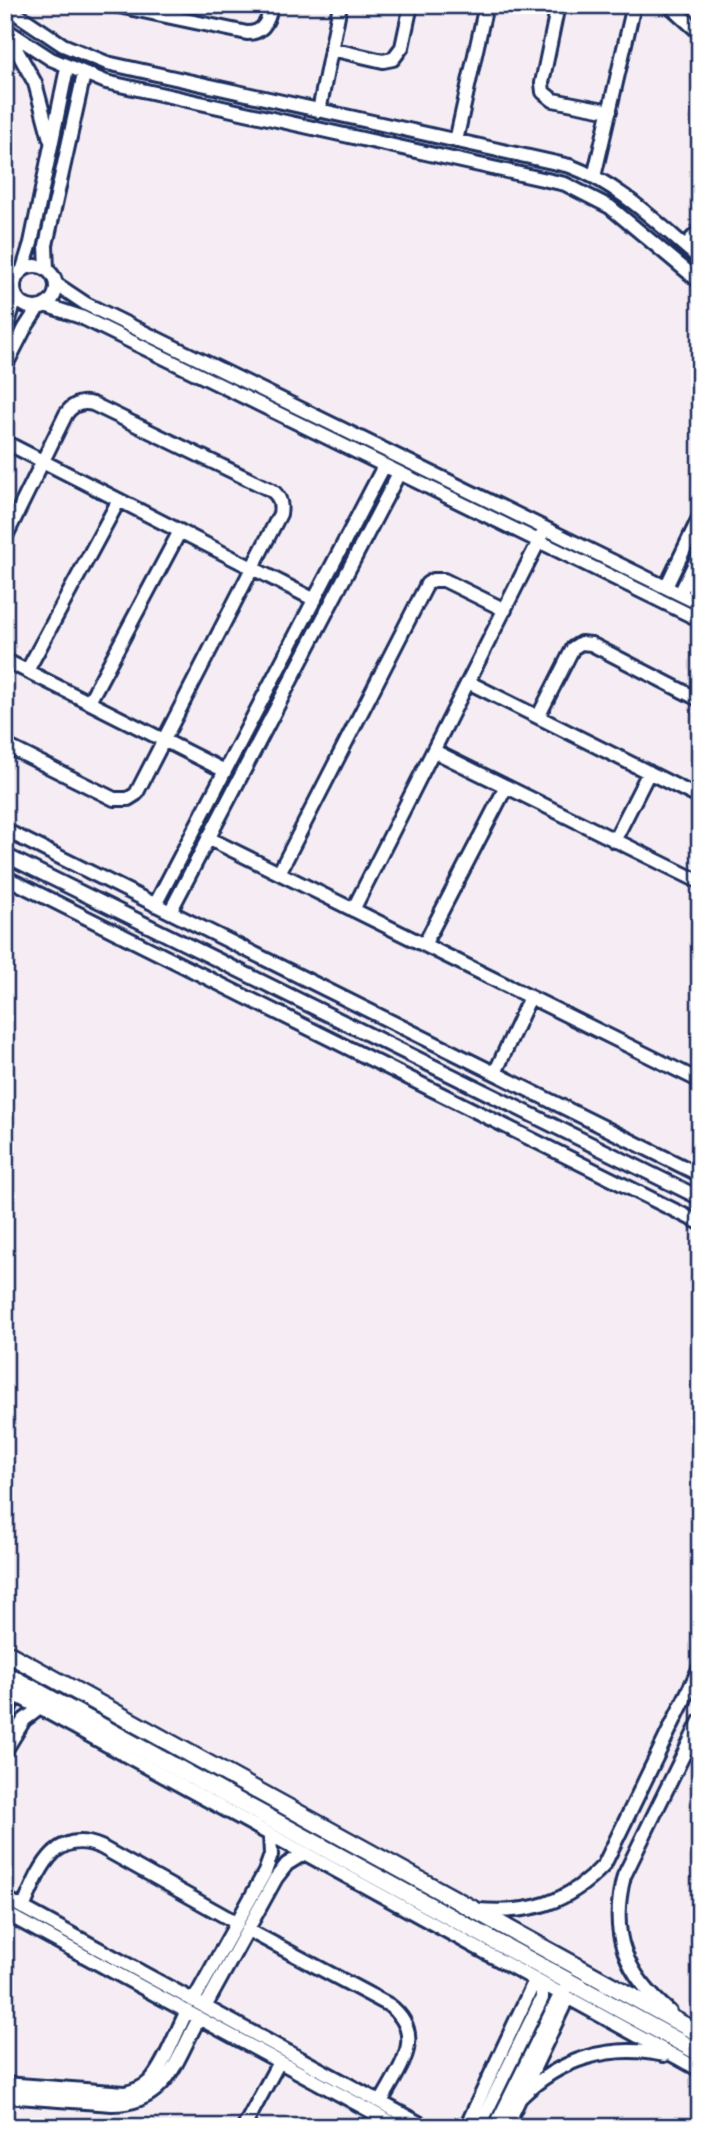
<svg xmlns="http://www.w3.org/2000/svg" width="705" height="2132" font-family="'Gochi Hand',sans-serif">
<rect width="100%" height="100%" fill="#f6edf4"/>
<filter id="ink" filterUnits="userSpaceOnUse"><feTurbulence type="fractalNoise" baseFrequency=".0143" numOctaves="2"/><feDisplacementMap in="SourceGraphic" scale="14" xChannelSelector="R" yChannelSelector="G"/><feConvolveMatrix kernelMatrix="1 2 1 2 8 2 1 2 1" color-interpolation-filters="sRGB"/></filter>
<g filter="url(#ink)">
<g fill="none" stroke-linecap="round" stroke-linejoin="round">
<defs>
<path id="minor" d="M114,5L247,33C264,33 269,20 271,5
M558,5L542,83L543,92L553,100L610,111
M669,5L700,33
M5,6L63,45L107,63L570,166C621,185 659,225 700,259
M5,29L51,59L106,82L565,184L610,207L700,282
M7,33L35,83L50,139
M331,49L383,61L393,59L402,47L411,5
M319,111L340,5
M456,141L486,5
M594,177L634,5
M685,246L700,230
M14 287a21 21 0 1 1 42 0a21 21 0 1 1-42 0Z
M23,269L31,243L67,68
M47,269L46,245L84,74
M56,284L86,304L700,604
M45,305L81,317L700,620
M5,332L16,298
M5,367L25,328L38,308
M5,442L315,600
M5,538L66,414C73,404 82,401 93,404L269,489C279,494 282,503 280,514L136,794L128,799H114L5,745
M666,587L700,516
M680,594L700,553
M5,660L225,771
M27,671L119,500
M468,682L700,798
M89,702L180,531
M538,717L573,648L581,643L591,644L700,700
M434,751L700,882
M5,830L700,1175
M208,838L700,1081
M614,841L649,772
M5,855L700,1198
M279,873L427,584L433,580H444L505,610
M5,877L700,1223
M155,905L384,466
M353,910L542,535
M170,912L399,473
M424,945L506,787
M495,1073L530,997
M5,1689L700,2070
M5,1724L14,1694
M5,1751L24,1720L40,1708
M5,1898L426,2127
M23,1908C39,1872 53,1827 101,1847L237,1923
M478,1910C529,1914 567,1904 604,1865L700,1667
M5,1913L400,2127
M248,1930L389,2005C428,2035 399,2068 381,2102
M194,2000L265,1872L271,1855L270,1834
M205,2007L276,1878L287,1864L305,1853
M670,2012C625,1974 609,1934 624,1876L700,1721
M5,2084L125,2093C134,2091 143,2088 150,2081C165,2064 176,2032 187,2011
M5,2096L112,2104C167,2104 176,2060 199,2018
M520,2098C559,2059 610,2043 664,2055
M244,2127L279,2062
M466,2127L535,1980
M479,2127L542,1998V1990L536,1980
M495,2127L560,1995L565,1991
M506,2127L567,1999"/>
<path id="major" d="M5,1652L700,2034
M5,1674L700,2053"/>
</defs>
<!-- minor casing -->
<use href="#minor" stroke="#1b2f5e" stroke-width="18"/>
<!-- major casing -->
<use href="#major" stroke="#1b2f5e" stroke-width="21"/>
<!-- minor -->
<use href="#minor" stroke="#fff" stroke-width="12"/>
<!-- major -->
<use href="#major" stroke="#fff" stroke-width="16"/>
</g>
</g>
<!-- margin -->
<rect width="705" height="2132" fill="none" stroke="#fff" stroke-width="28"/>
<rect x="14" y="14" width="677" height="2104" fill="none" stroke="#1b2f5e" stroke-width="2.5" filter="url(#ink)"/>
</svg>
